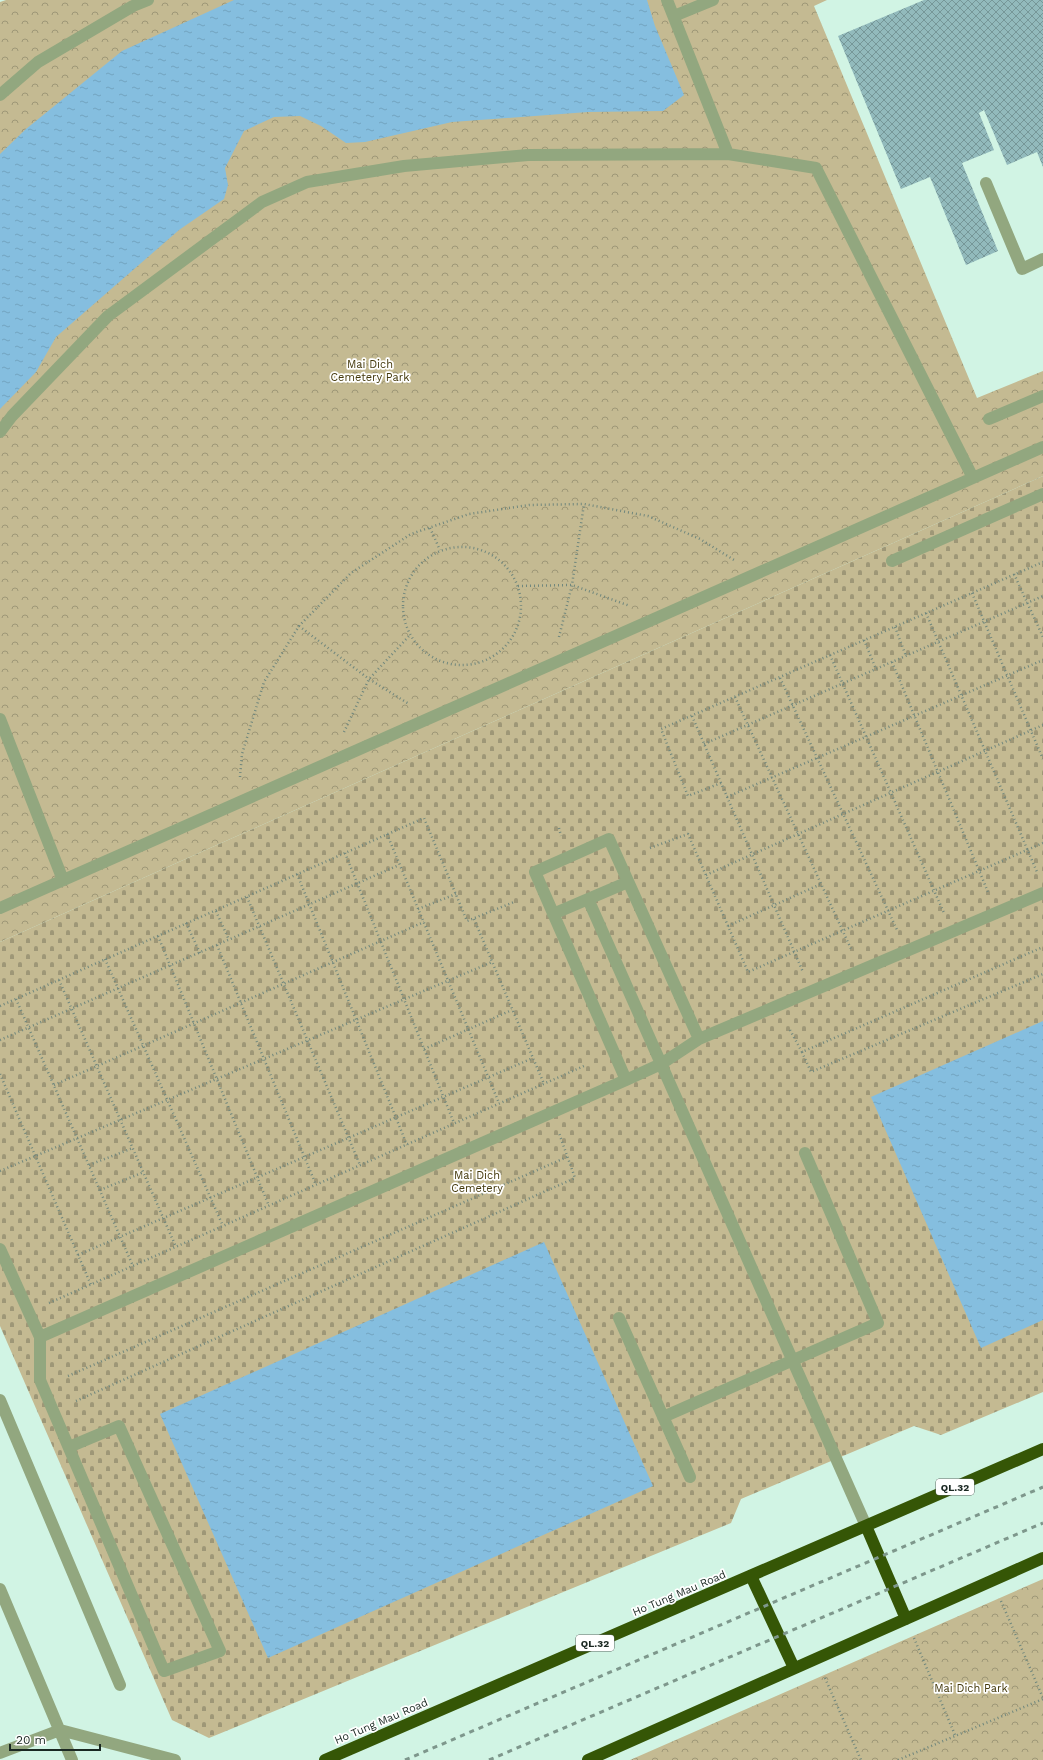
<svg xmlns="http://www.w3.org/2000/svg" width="1043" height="1760" font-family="'Work Sans',sans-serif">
<defs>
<pattern id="forest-crowns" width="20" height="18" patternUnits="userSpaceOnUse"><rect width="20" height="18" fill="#c4ba92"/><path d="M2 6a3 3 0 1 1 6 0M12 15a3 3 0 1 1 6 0" fill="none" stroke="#9e9777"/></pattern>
<pattern id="cemetery-stones" width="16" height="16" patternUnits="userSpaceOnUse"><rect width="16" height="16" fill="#c4ba92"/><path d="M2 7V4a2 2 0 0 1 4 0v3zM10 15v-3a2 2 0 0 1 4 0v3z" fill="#9e9777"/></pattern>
<pattern id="water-ripples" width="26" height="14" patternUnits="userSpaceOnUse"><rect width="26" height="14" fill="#85bedf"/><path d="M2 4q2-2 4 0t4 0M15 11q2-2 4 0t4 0" fill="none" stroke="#72a3bf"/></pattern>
<pattern id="building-cross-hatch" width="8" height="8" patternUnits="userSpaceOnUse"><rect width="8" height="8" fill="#92babc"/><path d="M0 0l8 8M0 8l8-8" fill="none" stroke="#769798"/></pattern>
</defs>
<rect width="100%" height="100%" fill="#d1f4e4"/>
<!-- forest -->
<path fill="url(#forest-crowns)" d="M6,0H827L814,6L977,398L1043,371V476L0,942V2Z
M1043,1579V1760H630Z"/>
<!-- cemetery -->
<path fill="url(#cemetery-stones)" d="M1043,476V1392L941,1435L914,1426L741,1499L731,1523L209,1738L172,1720L0,1326V942Z"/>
<!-- water -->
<path fill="url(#water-ripples)" d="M234,0H647L655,26L684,95L663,111L588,112L452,122L365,142L346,143L321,126L300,116L274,117L244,131L225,168L228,185L224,199L179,230L56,337L36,372L0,409V154L26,129L122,51Z
M1043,1021V1320L981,1348L871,1097Z
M544,1242L653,1486L268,1658L160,1414Z"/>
<!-- building -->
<path fill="url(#building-cross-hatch)" d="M924,0H1043V167L1037,152L1007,165L984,110L979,113L994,150L962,163L998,251L966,265L930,177L901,189L838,36Z"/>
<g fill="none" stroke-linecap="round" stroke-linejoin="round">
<!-- path -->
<path stroke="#70877d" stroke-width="2.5" stroke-dasharray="1 3" stroke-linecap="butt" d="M430,528L440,550
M403 606a59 59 0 1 1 118 0a59 59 0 1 1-118 0Z
M1014,574L1043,637
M518,586L572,585L630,606
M972,593L1043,759
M926,613L1037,872
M299,626L369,679L409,704
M895,627L906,656
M559,637L572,585L584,504
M864,640L876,669
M830,655L944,913
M892,662L988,892
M780,678L898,932
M735,697L852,951
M692,716L803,972
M344,732L369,679L410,635
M704,744L1043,596
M240,777L242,754L264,682L299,626L351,573L411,534L469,514L529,505L584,504L648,516L700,539L734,560
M721,783L688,796L661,729L1043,562
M727,797L1043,660
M559,828L561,836
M387,834L499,1103
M650,848L688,834L748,972L1043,843
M345,853L454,1123
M297,874L407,1145
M706,875L1043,725
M247,897L360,1165
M418,909L456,894
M216,911L229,940
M474,919L544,1084
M186,923L200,953
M728,926L821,884
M158,936L269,1206
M217,945L316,1185
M105,959L223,1226
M59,980L176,1247
M16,999L133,1266
M0,1006L424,818L467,921L514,902
M790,1030L802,1052L1043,947
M0,1040L399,865
M424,1049L512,1010
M802,1052L811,1072L1043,974
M0,1074L91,1285
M54,1085L424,922
M89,1165L133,1148
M0,1171L492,962
M100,1190L144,1172
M78,1255L533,1058
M49,1303L584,1066
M68,1376L567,1157
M76,1401L575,1178L559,1133
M1001,1601L1043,1698
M914,1638L955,1735
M825,1678L861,1760
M898,1760L1043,1699"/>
<!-- lane -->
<path stroke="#92a77f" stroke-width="12" d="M667,0L728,154L816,168L973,478
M674,16L713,0
M0,95L38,62L133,6L148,0
M986,183L1022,269L1043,259
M989,419L1043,396
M0,432L12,416L108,316L262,202L307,182L404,166L528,155L728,154
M892,561L1043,494
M0,719L63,880
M588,899L866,1526
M0,908L1043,447
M553,914L628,882
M626,1080L535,872L609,839L699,1039
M0,1249L40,1337V1380L164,1671L220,1651L119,1426L69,1447
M619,1318L690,1477
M40,1337L626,1080L661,1064L699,1039L1043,893
M0,1400L120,1685
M663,1417L878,1323L805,1153"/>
<!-- street -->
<path stroke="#92a77f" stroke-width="12" d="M0,1589L72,1760
M0,1753L60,1730L175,1760"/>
<!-- highway -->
<path stroke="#355606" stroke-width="12" d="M866,1526L906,1619
M751,1576L794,1668
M325,1760L1043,1449
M588,1760L1043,1558"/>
<!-- rail -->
<path stroke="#7e978c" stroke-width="3" stroke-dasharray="5 5" stroke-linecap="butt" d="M405,1760L1043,1487
M489,1760L1043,1523"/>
</g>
<g text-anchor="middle" stroke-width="3.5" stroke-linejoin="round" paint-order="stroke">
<!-- shield labels -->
<g fill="#fff" stroke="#5f6864" stroke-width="1">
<rect x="936" y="1479" width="38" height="16" rx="3"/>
<rect x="576" y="1635" width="38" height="16" rx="3"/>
</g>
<g font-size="10" font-weight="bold" fill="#1a2822">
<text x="955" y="1491">QL.32</text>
<text x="595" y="1647">QL.32</text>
</g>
<!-- park labels -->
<g font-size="11" fill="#44390c" stroke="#fff">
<text x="370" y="368">Mai Dich<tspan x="370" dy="13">Cemetery Park</tspan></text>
<text x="477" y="1179">Mai Dich<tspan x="477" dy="13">Cemetery</tspan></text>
<text x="971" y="1692">Mai Dich Park</text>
</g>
<!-- street labels -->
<g font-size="11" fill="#1a2822" stroke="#fff">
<text transform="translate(679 1593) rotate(-23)" y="4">Ho Tung Mau Road</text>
<text transform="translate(381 1721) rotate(-23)" y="4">Ho Tung Mau Road</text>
</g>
</g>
<!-- scale -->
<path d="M10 1744v6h90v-6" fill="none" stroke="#1a2822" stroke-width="2"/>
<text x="16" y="1744" font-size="12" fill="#1a2822" stroke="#ffffff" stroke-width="3" paint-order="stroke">20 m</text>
</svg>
